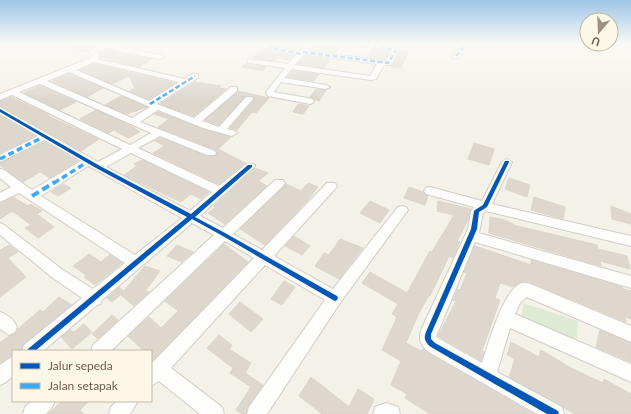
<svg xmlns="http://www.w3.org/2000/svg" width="631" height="414" font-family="Lato,sans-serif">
<rect width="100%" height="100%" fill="#f4f1e8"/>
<!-- green -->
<path fill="#dfead4" d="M523,303L578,321L576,346L521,323Z"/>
<!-- building -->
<path fill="#ddd7ce" stroke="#dcd5cb" d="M67,44H89L95,46L89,50V53L66,46Z
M314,44H327L341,46L335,53L311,50Z
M266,45V48L270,50L293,56L290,60L277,58L274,61L252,58Z
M105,49L117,52L152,59L139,67L101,57L99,52Z
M372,49L390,51L385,59L367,57Z
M400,51L408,52L401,68L391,67Z
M306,56L331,59L324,68L298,64Z
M246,63L248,64L266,67L263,71L242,67Z
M95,64L175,83L149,99L130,91L135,88L129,76L112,84L80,70Z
M293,71L319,74L314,81L287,77Z
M69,74L103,88L87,97L52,81Z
M195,82L221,86L219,88L226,89L194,116L160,104Z
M40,86H41L76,102L60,110L24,93Z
M316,89L326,90L319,101L310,97Z
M238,91L269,98L256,113L252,112L237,130L230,128L254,100L252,96H245L219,125L205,120Z
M121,96L147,107L127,114L105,105Z
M11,97L49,115L48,116L99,139L81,151L0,106V101Z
M298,104L309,106L303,114L293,112Z
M96,110L129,125L140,132L128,138L114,130L109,133L80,119Z
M158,112L203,129L231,137L218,149L245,163L219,184L153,153L165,146L155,141L160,138L206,156H215L217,154L216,150L158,127L169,119L154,114Z
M0,116L35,136L0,153Z
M45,142L78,161L50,178L40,172L23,182L0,165V163Z
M474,143L494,149L489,165L468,159Z
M142,160L209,192L201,199L191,194L181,202L124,175L137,166L134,164Z
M255,168L268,173L258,181L267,186L225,224L208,213L216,207L214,206Z
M509,178L530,185L527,197L505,189Z
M308,183L318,187L307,201L265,245L240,229L286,184L301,191Z
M63,184L71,188L58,196L51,192Z
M409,187L423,192L428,196L425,205L404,198Z
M13,197L28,206L31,204L42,211L37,214L54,227L38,238L25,228L31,225L12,211L0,219V203Z
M534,197L565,207L563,219L531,210Z
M370,201L389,210L380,223L360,213Z
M438,201L471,209L468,220L457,241L460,242L453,258L449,256L430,296L429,295L418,315L406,343L421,351L423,349L426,352L534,414H430L405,398L407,394L391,385L401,361L382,350L397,317L392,314L398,304L362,283L370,272L407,293L430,251L432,252L454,215L437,211Z
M611,206L631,214V224L612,219Z
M490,217L505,220L513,224V225L597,245L598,249L627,256L630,269L600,261L601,266L489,233Z
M294,236L310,246L302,255L285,246Z
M340,239L363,248L339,279L315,266L324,253L329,255Z
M224,244L248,262L151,362V351H144L128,336L149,317L161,328L178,311L165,301Z
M9,245L18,252L8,258L26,277L0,297V250Z
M177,245L193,252L182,262L167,256Z
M475,246L531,265V260L622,287L623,289L631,291V319L625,317L626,322L530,282H521L514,287L500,283L495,298L500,300L482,351L484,352L481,361L438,336L456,301L453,300L456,293L457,289L460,290L467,273L464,272Z
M89,254L101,262L110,255L122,263L95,285L84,277L86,275L73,266Z
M145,266L160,271L146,290L149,292L134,306L121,295L123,293L112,302L107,298L119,287L124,291Z
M284,281L295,287L282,305L271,299Z
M59,297L72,305L23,344L21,351H13V355L0,363V343L9,336L16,333L18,329L40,310L43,312Z
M240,302L263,319L251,332L229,314Z
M112,315L118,320L98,339L92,334Z
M84,324L92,332L72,349L61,337L70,330L74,332Z
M600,330L631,343V362L596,347Z
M219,335L232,345L229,349L251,363L245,373L263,385L248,406L246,414H242L236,410L251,387L230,373L233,368L207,348Z
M511,342L539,357L541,350L573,369L603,383L604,379L631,394V414H575L509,377L515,359L507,355Z
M311,377L349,407L358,389L374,399L367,414H322L299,396Z
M62,401H89L80,410L84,414H48Z"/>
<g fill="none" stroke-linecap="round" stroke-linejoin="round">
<defs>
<path id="minor" d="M99,44H108L160,55L164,57L160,59L117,51L105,47L97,52L100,57L98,59L185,79L192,74H198V78L157,104L194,118L231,87H237V91L202,121L219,127L246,97H252L253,99L227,129L235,131L237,133L232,136L203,128L158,110L140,122L215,151L216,153L215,155H207L160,136L138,148L219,186L246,164H254L255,166L200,216L223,228L275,180H283L285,183L283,186L233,234L262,250L327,183H335L337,186L335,189L274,256L333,289L398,207L402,206L406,207L408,210L340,303L267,414H247L249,407L325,300L265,265L171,368L222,407L224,414H200L159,381L151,386L152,363L254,258L225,241L111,351H91L93,345L214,235L192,223L102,300L100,304L96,306L43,351H22L24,345L82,298L53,278L0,235V223L4,225L63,270L93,289L125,263L19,193L0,202V193L11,187L0,178V169L4,170L32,190L81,161L45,140L0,162V155L38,136L0,114V107L98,162L122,149L12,95L0,100V94L90,58L92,57L90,51ZM94,62L179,82L149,101L76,70ZM69,72L150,107L132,118L47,81ZM40,84L151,133L130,145L19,92ZM131,153L212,192L190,211L106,167ZM88,166L94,169L182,218L135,255L41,196Z
M269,44H275L274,46L299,52L306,44H313L308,51L386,61L392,50L362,46L359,44C367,44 396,43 399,50L391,65H384L376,79L371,80L292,69L284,78L326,85L330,87L326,89L281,82L274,92L313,99L314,101L313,103L310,104L268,96L266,92L285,68L251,63H248V59L288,64L296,55L270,49L267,47ZM305,54L377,64L370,76L295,65Z
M461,44H467L468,46L459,58H453L452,56L462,46Z
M507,159L512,162L492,204L631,236V246L486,211L483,213L479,233L631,276V288L475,242L436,337L482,363C488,345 502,295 518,285C523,282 528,283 533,285L631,326V342L527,297L520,303L515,314L631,364V382L510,328L497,372L562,407L564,414H537L427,351C420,344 418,338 422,328L468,229L471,211L474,207L426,194L424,191L426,188L430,187L482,201L502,162Z
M0,312C8,315 14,319 17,327L15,332L9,335L0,329Z
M13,356V376L6,382L0,385V365Z
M32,401H55L52,407L46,414H23L25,407Z
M117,401H138L130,414H109L111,407Z
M386,403L398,407L400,414H373L375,407Z"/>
</defs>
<!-- minor casing -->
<use href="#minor" stroke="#d2cdc5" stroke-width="2"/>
<!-- minor -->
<use href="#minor" fill="#fdfdfc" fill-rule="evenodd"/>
<!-- quiet-far2 -->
<path stroke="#3fa9f5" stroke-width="2.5" stroke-dasharray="5 2.5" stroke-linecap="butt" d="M272,44L270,47L272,48L301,54
M303,52L388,63L396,50L362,44
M456,56L465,46L464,44
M150,104L195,76"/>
<!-- quiet-far1 -->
<path stroke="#3fa9f5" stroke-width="3.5" stroke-dasharray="6 3.5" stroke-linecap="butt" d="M0,159L45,136
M54,183L89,161"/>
<!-- quiet -->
<path stroke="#3fa9f5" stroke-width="4" stroke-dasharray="8 4" stroke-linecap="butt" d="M32,196L55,182"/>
<defs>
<path id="cycleway" d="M0,109L100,166L191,214L248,165H252V167L195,217L225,233L337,296L338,298L337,300L335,301L333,300L221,235L192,219L35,351H27L28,349L187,217L96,168L0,112Z
M505,161H509V162L487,207L479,212L477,229L431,334V339L435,343L558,411L559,414H547L431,347C426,343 423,339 426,332L471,229L474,211L475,210L483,205Z"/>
</defs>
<!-- cycleway casing -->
<use href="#cycleway" stroke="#fdf7e8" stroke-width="3"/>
<!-- cycleway -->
<use href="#cycleway" fill="#0057b8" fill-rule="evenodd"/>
</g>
<!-- sky -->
<linearGradient id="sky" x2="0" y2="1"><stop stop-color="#9cc5e6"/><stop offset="0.43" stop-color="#faf9f5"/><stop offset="1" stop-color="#faf9f5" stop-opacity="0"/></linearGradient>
<rect width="631" height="102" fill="url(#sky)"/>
<!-- legend -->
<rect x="12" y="350" width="140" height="52" fill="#fdf7e8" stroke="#c4b9aa"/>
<rect x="20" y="363" width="20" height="6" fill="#0057b8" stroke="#c4b9aa"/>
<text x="48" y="370" font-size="12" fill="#6e5c4c">Jalur sepeda</text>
<rect x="20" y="383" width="20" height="6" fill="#3fa9f5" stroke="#c4b9aa"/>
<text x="48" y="390" font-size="12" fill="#6e5c4c">Jalan setapak</text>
<!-- north arrow -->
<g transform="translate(599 32) rotate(199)"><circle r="19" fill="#fdf7e8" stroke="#c4b9aa"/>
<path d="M0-3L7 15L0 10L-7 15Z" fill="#9d9083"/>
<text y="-6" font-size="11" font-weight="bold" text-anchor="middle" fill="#6e5c4c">U</text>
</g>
</svg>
